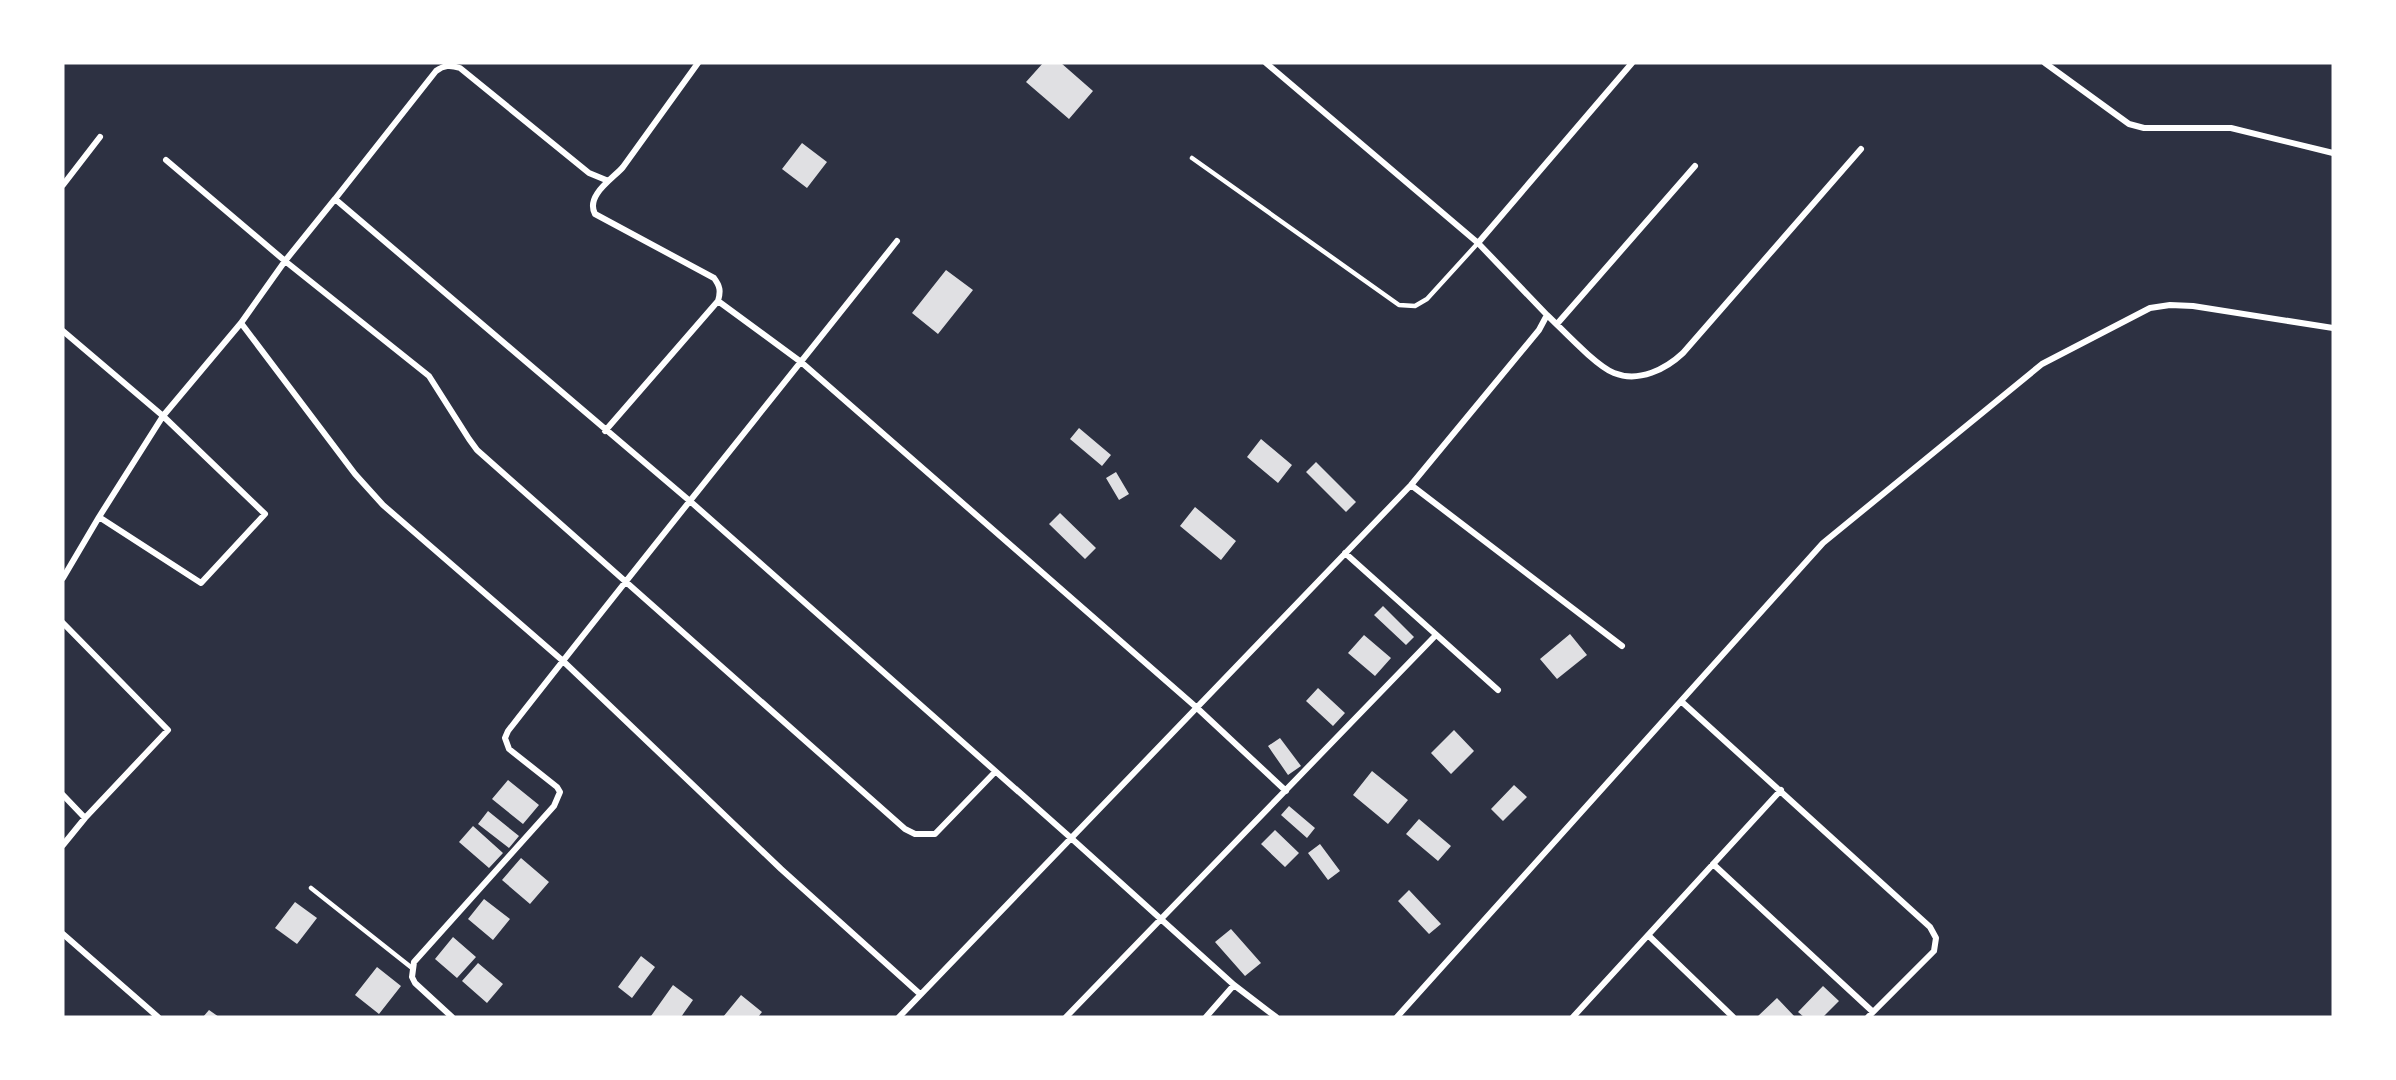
<svg xmlns="http://www.w3.org/2000/svg" width="2396" height="1080" font-family="Helvetica,sans-serif">
<rect width="100%" height="100%" fill="#2d3142"/>
<!-- building -->
<path fill="#e0e0e3" d="M1043,63H1061L1093,91L1069,119L1026,82Z
M802,143L827,162L807,188L782,169Z
M946,270L973,290L938,334L912,313Z
M1079,428L1111,455L1102,466L1070,439Z
M1261,439L1292,465L1278,483L1247,457Z
M1316,462L1356,502L1346,512L1306,472Z
M1116,472L1129,494L1119,500L1106,478Z
M1195,507L1236,541L1221,560L1180,526Z
M1060,513L1096,548L1085,559L1049,524Z
M1383,606L1414,637L1406,645L1374,615Z
M1570,634L1587,655L1557,679L1540,659Z
M1364,635L1391,658L1375,676L1348,653Z
M1318,688L1345,713L1333,726L1306,701Z
M1454,730L1474,751L1451,774L1431,753Z
M1280,738L1301,766L1288,775L1268,746Z
M1372,771L1408,800L1388,824L1353,795Z
M508,780L539,805L523,824L492,799Z
M1514,785L1527,797L1503,821L1491,809Z
M1289,806L1315,828L1307,838L1281,815Z
M488,811L519,836L509,848L478,824Z
M1419,819L1451,846L1438,861L1406,834Z
M473,826L503,853L489,868L459,842Z
M1275,830L1299,853L1285,867L1261,844Z
M1320,844L1340,871L1328,880L1308,853Z
M521,858L549,882L530,904L502,880Z
M1409,890L1441,924L1429,934L1398,901Z
M484,899L510,919L493,940L468,919Z
M295,902L317,918L297,944L275,928Z
M1231,929L1261,963L1245,976L1215,942Z
M453,937L476,957L457,978L435,959Z
M641,956L655,967L632,998L618,987Z
M478,963L503,984L487,1003L462,981Z
M377,967L401,986L379,1014L355,995Z
M673,985L693,1000L681,1017H652L651,1016Z
M1823,986L1839,1001L1823,1017H1804L1798,1012Z
M741,995L762,1012L758,1017H723Z
M1777,998L1795,1017H1757Z
M209,1010L219,1017H203Z"/>
<g fill="none" stroke-linecap="round" stroke-linejoin="round">
<!-- service -->
<path stroke="#fff" stroke-width="4.5" d="M1192,158L1399,305L1415,306L1427,299L1478,243
M311,888L412,968"/>
<!-- minor -->
<path stroke="#fff" stroke-width="6" d="M1266,63L1478,243
M2045,63L2129,124L2144,128H2231L2333,153
M166,160L285,261L429,376L469,439L477,450L905,829L915,834H935L995,772
M63,185L100,137
M335,199L436,71C444,65 450,65 460,68L589,173L606,180
M718,301L801,362L1196,707L1286,791
M1547,315C1563,330 1596,366 1614,373C1639,383 1666,369 1683,353L1861,149
M241,323L355,474L383,505L563,661L781,869L920,994
M1557,324L1695,166
M63,331L163,416L99,517
M605,431L718,301C721,291 720,286 714,278L595,214C585,195 614,178 623,167L698,63
M1411,485L1622,646
M1345,553L1498,690
M63,578L99,517L201,583L265,514L163,416L241,323L285,261L335,199L691,502L1071,838L1234,985L1276,1017
M63,623L168,730L85,818L63,845
M1682,702L1930,927L1936,938L1934,951L1868,1017
M63,795L85,818
M1713,864L1873,1012
M63,934L158,1017
M1648,935L1733,1017
M452,1017L415,983L412,977L414,962L554,806L560,792L557,787L509,749L505,738L508,731C636,567 767,405 897,241
M899,1017L1411,485L1539,330L1547,315L1478,243L1632,63
M1066,1017L1436,635
M1206,1017L1234,985
M1397,1017L1823,543L2042,364L2150,308L2170,305L2193,306L2333,328
M1573,1017L1781,790"/>
</g>
<!-- border -->
<rect width="2396" height="1080" fill="none" stroke="#ffffff" stroke-width="129"/>
</svg>
